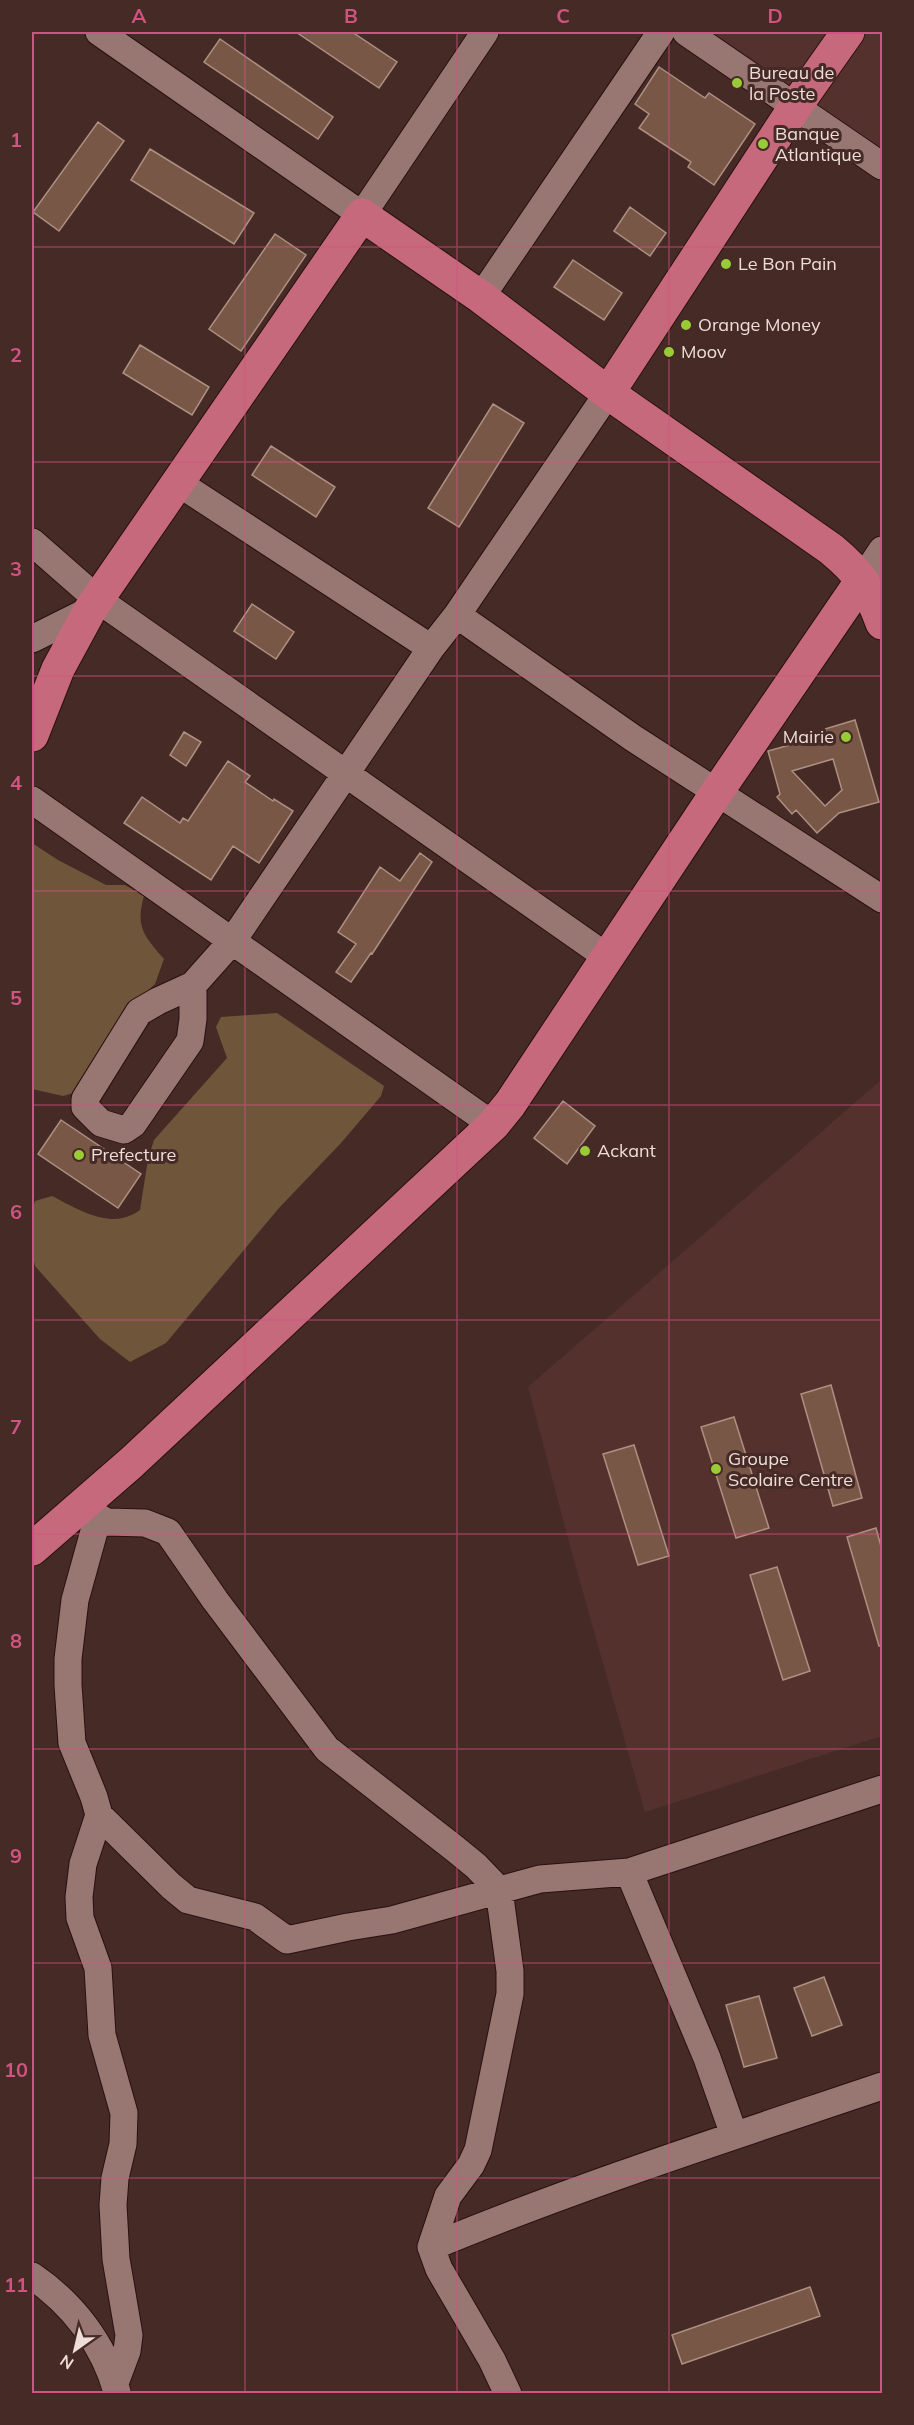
<svg xmlns="http://www.w3.org/2000/svg" width="914" height="2425" font-family="Mulish,sans-serif">
<rect width="100%" height="100%" fill="#452a26"/>
<!-- built -->
<path fill="#54312d" d="M698,32H882V155Z
M882,1079V1736L645,1812L571,1550L528,1387Z"/>
<!-- forest -->
<path fill="#6f563b" d="M32,843L58,860L106,885H125L144,896C135,927 144,936 164,959L155,984L140,998L83,1090L63,1096L32,1089Z
M277,1013L384,1086L381,1096L341,1143L279,1208L166,1343L130,1362L100,1339L35,1266C30,1246 29,1221 35,1201L52,1196C79,1210 112,1231 140,1210L148,1159L154,1140L227,1058L216,1027L221,1017Z"/>
<!-- building -->
<path fill="#795747" stroke="#ae9082" stroke-width="1.5" fill-rule="evenodd" d="M296,32H352L397,62L379,88Z
M220,39L333,117L318,139L204,62Z
M659,67L705,98L709,93L755,124L714,185L688,167L691,162L639,128L649,114L635,104Z
M98,122L124,141L59,231L33,212Z
M150,149L254,213L234,244L131,180Z
M630,207L666,233L650,256L614,231Z
M275,234L306,255L241,351L209,329Z
M573,260L622,293L604,320L554,287Z
M140,345L209,387L192,415L123,373Z
M493,404L524,423L459,527L428,508Z
M271,446L335,487L316,517L252,475Z
M252,604L294,632L276,659L234,631Z
M855,720L879,802L839,813L817,833L796,810L792,814L777,797L780,794L768,751L826,735L825,729ZM833,759L842,790L825,806L792,771Z
M184,732L201,742L186,766L170,755Z
M228,761L250,776L245,782L273,801L274,799L293,811L259,863L233,846L211,880L124,823L142,797L180,823L183,818L188,821Z
M420,853L432,862L372,954L371,953L351,982L336,972L356,944L338,932L380,867L400,881Z
M563,1101L595,1126L567,1164L534,1138Z
M61,1120L141,1174L118,1208L38,1154Z
M831,1385L862,1498L833,1506L801,1394Z
M734,1417L769,1528L736,1538L701,1427Z
M634,1445L669,1556L638,1565L603,1454Z
M876,1528L882,1550V1645L879,1646L847,1537Z
M777,1567L810,1671L783,1680L750,1575Z
M824,1977L842,2025L812,2036L794,1988Z
M759,1996L777,2058L744,2067L726,2005Z
M810,2287L820,2316L682,2364L672,2335Z"/>
<g fill="none" stroke-linecap="round" stroke-linejoin="round">
<defs>
<path id="minor" d="M99,32L362,215L485,32
M686,32L882,166
M481,297L661,32
M177,482L431,648
M32,542L97,599L607,957
M862,580L882,550
M457,615L633,738L882,899
M32,639L90,610
M32,800L493,1125
M193,985V1019L190,1041L133,1124L124,1130L101,1123L85,1107V1099L139,1012L158,1001L193,985L233,940L431,648L457,615L608,393
M86,1503L98,1517L107,1522L145,1523L168,1532L215,1600L327,1749L454,1848L476,1866L499,1890L510,1971V1994L478,2150L471,2165L448,2196L431,2247L439,2269L492,2360L508,2394
M98,1517L75,1600L68,1659V1685L72,1743L94,1797L99,1815L83,1864L79,1897L80,1918L98,1968L102,2035L124,2113L123,2144L115,2178L113,2205L116,2259L129,2335L127,2351L115,2383
M99,1815L171,1886L188,1900L255,1917L287,1940L348,1927L392,1920L540,1879L629,1872L882,1789
M629,1872L707,2058L734,2135
M431,2247C578,2186 731,2137 882,2086
M32,2276C72,2303 104,2344 117,2392"/>
<path id="major" d="M608,393L795,107L848,32
M32,735L58,669L90,610L362,215L481,297L608,393L831,549C860,573 869,587 882,623
M32,1549L131,1463L493,1125L510,1104L717,792L862,580"/>
</defs>
<!-- minor casing -->
<use href="#minor" stroke="#2a110f" stroke-width="29"/>
<!-- major casing -->
<use href="#major" stroke="#2a110f" stroke-width="35"/>
<!-- minor -->
<use href="#minor" stroke="#987773" stroke-width="27"/>
<!-- major -->
<use href="#major" stroke="#c7697d" stroke-width="33"/>
</g>
<!-- grid -->
<path fill="none" stroke="#d05381" stroke-width="1.5" stroke-opacity="0.55" d="M245,32V2394M457,32V2394M669,32V2394M32,247H882M32,462H882M32,676H882M32,891H882M32,1105H882M32,1320H882M32,1534H882M32,1749H882M32,1963H882M32,2178H882"/>
<!-- markers -->
<g fill="#99cb36" stroke="#452a26" stroke-width="2">
<circle cx="737" cy="83" r="6"/>
<circle cx="763" cy="144" r="6"/>
<circle cx="726" cy="264" r="6"/>
<circle cx="686" cy="325" r="6"/>
<circle cx="669" cy="352" r="6"/>
<circle cx="846" cy="737" r="6"/>
<circle cx="585" cy="1151" r="6"/>
<circle cx="79" cy="1155" r="6"/>
<circle cx="716" cy="1469" r="6"/>
</g>
<g text-anchor="middle" stroke-width="6" stroke-linejoin="round" paint-order="stroke">
<!-- poi labels -->
<g font-size="18" fill="#efddda" stroke="#452a26" text-anchor="start">
<text x="749" y="79">Bureau de<tspan x="749" dy="21">la Poste</tspan></text>
<text x="775" y="140">Banque<tspan x="775" dy="21">Atlantique</tspan></text>
<text x="738" y="270">Le Bon Pain</text>
<text x="698" y="331">Orange Money</text>
<text x="681" y="358">Moov</text>
<text x="834" y="743" text-anchor="end">Mairie</text>
<text x="597" y="1157">Ackant</text>
<text x="91" y="1161">Prefecture</text>
<text x="728" y="1465">Groupe<tspan x="728" dy="21">Scolaire Centre</tspan></text>
</g>
</g>
<!-- border -->
<rect width="914" height="2425" fill="none" stroke="#452a26" stroke-width="66"/>
<!-- north arrow -->
<g transform="translate(75 2350) rotate(214)" stroke="#452a26" stroke-width="4.5" paint-order="stroke">
<path d="M0-4.5L10 22L0 15L-10 22Z" fill="#efddda"/>
<text y="-9" font-size="16" font-weight="bold" text-anchor="middle" fill="#efddda">N</text>
</g>
<rect x="33" y="33" width="848" height="2359" fill="none" stroke="#d05381" stroke-width="2"/>
<g font-size="20" text-anchor="middle" font-weight="bold" fill="#d05381">
<text x="139" y="23">A</text>
<text x="351" y="23">B</text>
<text x="563" y="23">C</text>
<text x="775" y="23">D</text>
<text x="16" y="147">1</text>
<text x="16" y="362">2</text>
<text x="16" y="576">3</text>
<text x="16" y="790">4</text>
<text x="16" y="1005">5</text>
<text x="16" y="1219">6</text>
<text x="16" y="1434">7</text>
<text x="16" y="1648">8</text>
<text x="16" y="1863">9</text>
<text x="16" y="2077">10</text>
<text x="16" y="2292">11</text>
</g>
</svg>
